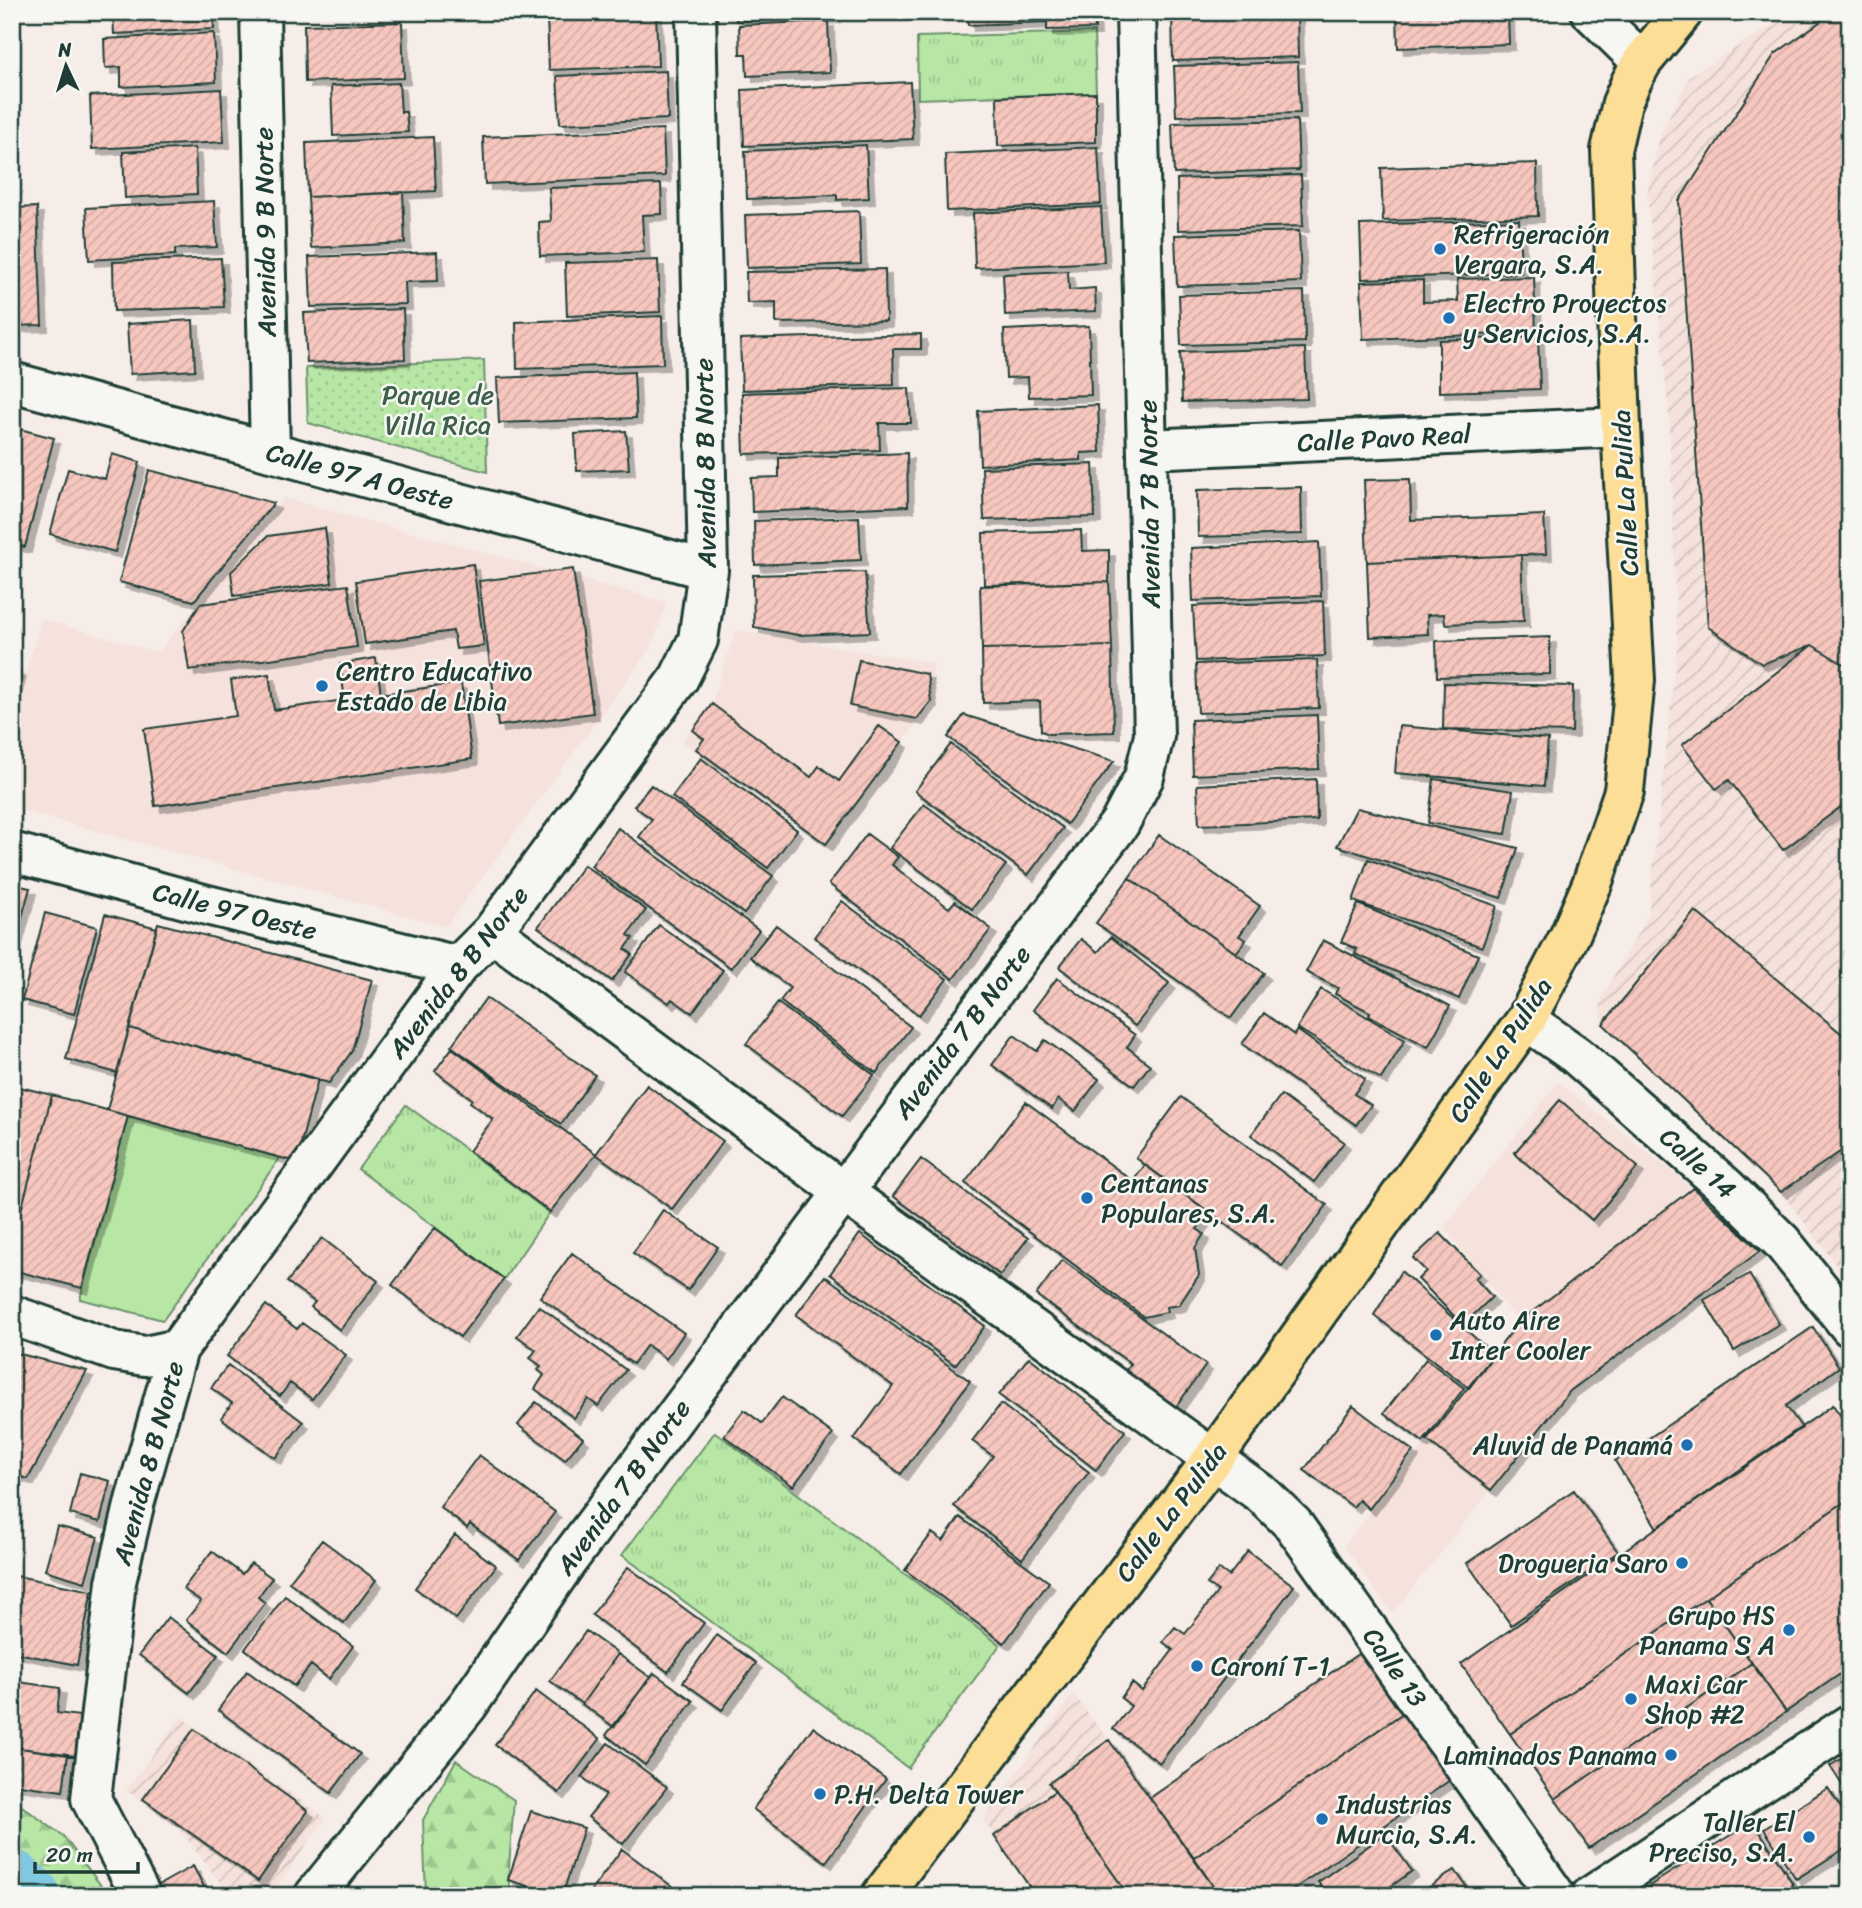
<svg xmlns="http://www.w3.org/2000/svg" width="1862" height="1908" font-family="Sriracha,sans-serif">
<defs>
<pattern id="industrial-furrows" width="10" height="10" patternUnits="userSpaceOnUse" patternTransform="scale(1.75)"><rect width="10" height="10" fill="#f6e2dc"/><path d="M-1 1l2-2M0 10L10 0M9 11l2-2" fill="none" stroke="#d2c3bd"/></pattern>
<pattern id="grass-tufts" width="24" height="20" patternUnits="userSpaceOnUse" patternTransform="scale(1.75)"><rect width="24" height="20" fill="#b7e6a5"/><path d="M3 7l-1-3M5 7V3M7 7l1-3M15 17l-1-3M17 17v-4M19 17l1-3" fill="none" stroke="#9dc68f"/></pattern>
<pattern id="forest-firs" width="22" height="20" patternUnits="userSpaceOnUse" patternTransform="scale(1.75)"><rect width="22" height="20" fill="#b7e6a5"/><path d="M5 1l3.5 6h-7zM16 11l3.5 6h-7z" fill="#9dc68f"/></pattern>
<pattern id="park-dots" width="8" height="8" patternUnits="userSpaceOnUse" patternTransform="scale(1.75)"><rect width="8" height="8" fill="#b7e6a5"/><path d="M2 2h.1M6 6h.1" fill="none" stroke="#9dc68f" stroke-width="1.8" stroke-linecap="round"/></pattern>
<pattern id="building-hatch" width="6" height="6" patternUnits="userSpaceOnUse" patternTransform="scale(1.75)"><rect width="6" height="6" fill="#f7c7bf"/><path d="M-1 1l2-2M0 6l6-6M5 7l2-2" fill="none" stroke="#d3aca5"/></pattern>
<filter id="shadow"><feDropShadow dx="6" dy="6" stdDeviation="0" flood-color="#0004"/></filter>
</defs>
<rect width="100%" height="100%" fill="#f6ede8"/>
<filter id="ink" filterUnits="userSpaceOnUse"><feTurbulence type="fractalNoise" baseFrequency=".0143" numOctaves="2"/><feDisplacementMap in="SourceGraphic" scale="14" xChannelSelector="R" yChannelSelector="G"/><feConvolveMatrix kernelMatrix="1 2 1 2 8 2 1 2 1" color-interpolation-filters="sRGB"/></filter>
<g filter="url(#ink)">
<!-- built -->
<path fill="#f6e2dc" d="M284,498L667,602L652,646L446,927L12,808V720L41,619L158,652Z
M736,630L933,663L934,700L826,845L682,742L711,703Z
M1558,1082L1693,1188L1760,1251L1570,1391L1392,1614L1344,1546L1519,1323L1444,1227Z"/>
<!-- industrial -->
<path fill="url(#industrial-furrows)" d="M1794,12H1850V1283L1781,1192L1603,1024L1600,1001L1648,915L1677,646L1669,416L1647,193L1661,132L1690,76Z
M1073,1694L1109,1740L1220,1896H1036L983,1820Z
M181,1717L326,1818L270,1896H230L180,1830L126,1790Z"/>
<!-- grass -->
<path fill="url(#grass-tufts)" stroke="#6b926c" stroke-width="2" d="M1094,32L1096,93L918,99L917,37Z
M406,1105L550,1212L504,1279L358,1169Z
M715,1432L1000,1645L908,1768L622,1555Z"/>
<!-- forest -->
<path fill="url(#forest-firs)" stroke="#6b926c" stroke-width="2" d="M456,1760L514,1800L508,1880L513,1896H426L423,1820Z
M12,1799L63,1836L109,1896H12Z"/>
<!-- park -->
<path fill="url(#park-dots)" stroke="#6b926c" stroke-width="2" d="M484,360L487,472L308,423L306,368Z"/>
<!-- garden -->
<path fill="#b7e6a5" stroke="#6b926c" stroke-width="2" d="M128,1116L280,1158L163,1320L80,1299Z"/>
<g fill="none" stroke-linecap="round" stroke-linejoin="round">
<!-- river -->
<path stroke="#81c8e2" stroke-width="61" d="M12,1880L30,1896"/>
</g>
<!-- building -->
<path fill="url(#building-hatch)" stroke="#1f3d34" stroke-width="2" filter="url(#shadow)" d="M113,12H213L214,29L114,34Z
M656,12L658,66L549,70L547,16Z
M735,12H834V17L736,21Z
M967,12H1094L1095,29L1047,30V22L968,25Z
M1172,12H1297L1298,57L1173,61Z
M1397,12H1508L1509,44L1398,48Z
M1834,12H1850V668L1812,645L1762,664L1708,627L1679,201L1775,54Z
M828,21L830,72L747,76L746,54H740L739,25Z
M402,22L404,78L305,82L304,25Z
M214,33L216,82L121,87V67L105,68L104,39Z
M1298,62L1300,113L1176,116L1174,66Z
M666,71L668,119L560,124L557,76Z
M910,82L913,139L744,146L742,90Z
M399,83L401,112H406L408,132L333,136L331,86Z
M221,89L224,142L92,149L90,96Z
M1096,93V142L998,146L997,97Z
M1297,120L1299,170L1174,174L1172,123Z
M663,129L665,176L485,184L483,137Z
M433,137L436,191L308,197L306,143Z
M866,145L869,198L837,200V195L747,199L745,151Z
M1098,147L1101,204L947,211L945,154Z
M195,148L197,194L125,198L123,152Z
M1537,163L1538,216L1383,221L1381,168Z
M1301,175L1303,226L1178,230L1177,179Z
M661,184L662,214L642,215L644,252L540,256L539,222L551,221L549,188Z
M403,192L405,243L311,248L308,197Z
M214,201L217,247L175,249V255L89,260L86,208Z
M37,207L42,325L12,326V208Z
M1101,207L1104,262L975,268L973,213Z
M859,211L861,264L747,268L745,215Z
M1519,220L1521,273L1362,279L1360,225Z
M1299,231L1301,282L1177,286L1175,235Z
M437,252L438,281L405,282L406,304L311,307L309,257Z
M221,258L224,307L114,311L113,262Z
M658,260L660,312L567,316L565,263Z
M885,269L886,321L776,323V302L747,303L746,272Z
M1068,271L1069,290L1095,288L1096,311L1005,315L1003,274Z
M1534,277L1536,333L1363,339L1361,282L1423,280V302L1458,301L1457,279Z
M1304,291L1305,342L1181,345L1179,295Z
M403,309L405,359L307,363L304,313Z
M662,316L663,364L517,369L516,322Z
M193,320L195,370L130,374L127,324Z
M1089,326L1091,395L1029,397L1028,377L1006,378L1004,330Z
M921,334V349H893L894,385L742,390L740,339Z
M1538,337L1540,389L1439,392V340Z
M1305,348L1307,399L1182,402L1180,352Z
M634,372L636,418L499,423L497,378Z
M909,388L911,423H879L880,450L744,454L742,393Z
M1098,405L1100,452L1081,453V460L980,465L978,411Z
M12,427L54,438L25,547L12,544Z
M626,431L629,469L577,471L575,434Z
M907,453L908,506L752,512L751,478L779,477V458Z
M112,454L140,462L115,552L50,534L68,469L105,479Z
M1093,464L1095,517L984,520L982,468Z
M149,470L274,503L194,601L119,582Z
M1410,479L1411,520L1544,515L1546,554L1367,562L1364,480Z
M1301,487L1302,534L1198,537L1197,490Z
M859,517L861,560L755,565L754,521Z
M325,528L332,583L234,596L231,572L268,536Z
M1081,530L1082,551L1109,550V582L984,585L983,533Z
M1319,542L1321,596L1193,601L1191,548Z
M1521,555L1524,621L1445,624L1444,614L1427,615L1428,634L1370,637L1367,562Z
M473,564L484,646L456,649L453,631L365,644L356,581Z
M573,569L593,713L498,726L479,581Z
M865,572L870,632L798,635L754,627L753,575Z
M1109,582L1112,646L982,649L980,586Z
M348,585L357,647L189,670L183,631L200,604Z
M1323,601L1325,656L1196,661L1193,606Z
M1550,637V674L1437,677L1436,641Z
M1812,645L1850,668V800L1783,850L1729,780L1716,789L1682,745Z
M1112,646L1114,732L1049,734L1041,731L1040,701L983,703L982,649Z
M376,658L381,694L461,683L472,759L155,806L144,729L236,716L231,680L269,674L274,710L345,700L340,664Z
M859,660L927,674L931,701L917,719L850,706Z
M1317,660L1319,708L1198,713L1196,664Z
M12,668L20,671L12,701Z
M1444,683L1573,686L1572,732L1443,729Z
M712,704L811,777L819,766L839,781L879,726L902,742L826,844L696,749L704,739L693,730Z
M964,715L1114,761L1067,824L948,737Z
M1317,715L1319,769L1193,775L1191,720Z
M1399,726L1548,739L1544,786L1395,773Z
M951,744L1063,828L1028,875L915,791Z
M701,758L797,830L768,868L672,797Z
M1316,779L1317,820L1199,825L1197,785Z
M1434,779L1513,791L1506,834L1428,823Z
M651,785L773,876L744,914L639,837L652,819L634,806Z
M924,804L1006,865L972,909L890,848Z
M1357,808L1518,848L1501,898L1337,846Z
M618,828L759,930L731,968L591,866Z
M867,834L898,857L892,865L949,908L955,901L991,929L953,979L829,884Z
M1159,835L1260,906L1239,936L1246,940L1236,953L1129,878Z
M1368,859L1497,906L1482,947L1353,901Z
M584,865L646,910L628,935L633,938L625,949L632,954L612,981L538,927Z
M1129,878L1264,973L1231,1018L1096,923Z
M12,884L30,888L12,953Z
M842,901L947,979L919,1015L814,937Z
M1358,904L1478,955L1459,999L1355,954L1357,949L1341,942Z
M1695,911L1848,1039L1850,1038V1145L1781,1192L1603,1024Z
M45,913L97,927L74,1014L22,1000Z
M105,914L157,928L117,1073L66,1059Z
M158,923L372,980L352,1051L329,1083L129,1028Z
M659,925L723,970L692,1013L672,999L669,1003L625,972Z
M776,925L911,1027L876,1073L780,1001L790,988L750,957Z
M1111,937L1169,983L1135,1026L1059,967L1081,939L1098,952Z
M1323,940L1450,1006L1428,1047L1369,1016L1370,1012L1335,994L1338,988L1306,972Z
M1057,978L1135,1035L1127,1047L1150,1065L1134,1086L1033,1010Z
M1321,989L1405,1040L1381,1079L1297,1028Z
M486,998L595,1075L561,1124L451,1046Z
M778,1003L874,1075L842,1116L746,1044Z
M1264,1013L1294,1035L1297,1030L1365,1079L1354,1094L1371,1105L1356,1125L1242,1044Z
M129,1028L318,1079L296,1162L107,1110Z
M1014,1035L1037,1051L1045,1040L1099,1079L1075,1111L1058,1099L1052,1109L992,1065Z
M452,1048L596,1154L550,1212L469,1151L493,1119L470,1102L472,1099L435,1071Z
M12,1085L52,1095L12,1244Z
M647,1085L723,1141L672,1209L596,1154Z
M52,1095L128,1116L82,1288L12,1270V1244Z
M1281,1095L1344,1142L1314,1182L1251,1135Z
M1181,1097L1327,1205L1282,1266L1136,1158Z
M1560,1100L1638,1167L1592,1220L1514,1153Z
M1026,1102L1133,1181L1145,1165L1209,1213L1197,1229L1204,1234L1195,1248L1199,1275L1179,1305L1166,1307L1167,1312L1144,1317L965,1183Z
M921,1159L1028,1238L1000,1275L893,1196Z
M1693,1188L1760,1251L1570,1391L1491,1490L1427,1440L1519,1322Z
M663,1210L718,1247L688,1290L633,1253Z
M435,1228L504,1279L460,1337L392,1285Z
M1440,1233L1480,1274L1475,1278L1492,1297L1463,1325L1418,1279L1426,1271L1413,1258Z
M860,1234L985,1326L955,1365L830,1274Z
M322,1238L378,1281L340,1330L311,1307L315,1302L287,1282Z
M572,1253L684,1333L666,1359L647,1345L633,1364L540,1297Z
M1062,1260L1206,1365L1175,1408L1125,1371L1131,1364L1036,1295Z
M1401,1271L1494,1355L1469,1388L1374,1315Z
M1749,1274L1779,1324L1734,1351L1704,1300Z
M825,1276L970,1381L901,1474L854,1439L893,1386L796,1315Z
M266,1305L297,1329L302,1323L346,1355L312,1399L290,1383L280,1396L227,1356Z
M539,1306L626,1370L598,1406L588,1399L574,1418L535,1389L544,1375L538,1370L541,1366L530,1358L536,1350L517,1336Z
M1813,1327L1839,1367L1786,1406L1802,1428L1657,1528L1615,1461Z
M12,1352L87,1371L28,1479L12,1474Z
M1029,1357L1125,1431L1096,1470L999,1395Z
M1426,1359L1464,1388L1423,1442L1384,1413Z
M228,1365L303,1422L275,1458L221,1418L232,1403L211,1388Z
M782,1397L833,1434L793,1486L724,1436L744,1410L762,1423Z
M536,1402L583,1438L565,1460L518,1425Z
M1001,1404L1089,1472L1022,1559L954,1506L993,1456L972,1441Z
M1833,1405L1850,1429V1498L1510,1734L1461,1664Z
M1353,1406L1413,1451L1369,1509L1359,1500L1353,1507L1304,1470Z
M479,1455L555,1512L519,1560L470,1524L467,1528L440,1507Z
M80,1473L110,1481L100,1522L70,1514Z
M1574,1490L1618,1552L1511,1625L1467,1563Z
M1850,1498V1667L1786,1712L1706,1598Z
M960,1517L1049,1582L1004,1643L905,1570L932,1533L943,1541Z
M57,1526L98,1537L85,1582L45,1570Z
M455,1535L496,1566L456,1619L415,1588Z
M322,1540L376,1580L344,1623L289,1582Z
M212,1551L242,1574L251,1563L272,1578L258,1597L265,1603L228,1652L186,1620L201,1601L183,1589Z
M1248,1551L1294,1586L1160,1763L1113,1729L1131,1706L1121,1698L1132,1683L1142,1691L1173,1650L1163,1642L1175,1627L1185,1634L1218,1591L1207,1584L1219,1569L1229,1576Z
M628,1567L704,1623L668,1672L592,1615Z
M17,1576L92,1591L77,1665L12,1652V1600Z
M285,1596L353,1646L329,1679L311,1665L294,1686L245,1649Z
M1706,1598L1752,1663L1555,1799L1510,1734Z
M168,1617L218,1655L189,1693L139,1655Z
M586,1631L618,1654L582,1704L550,1681Z
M717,1635L756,1663L722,1710L683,1682Z
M1361,1652L1403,1713L1194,1858L1150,1798Z
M618,1654L650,1677L614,1727L582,1704Z
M1752,1663L1786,1712L1589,1848L1555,1799Z
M247,1671L360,1754L331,1793L218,1710Z
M654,1673L693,1701L645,1765L606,1735Z
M12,1681L60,1688L57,1713L87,1717L82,1757L12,1747Z
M536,1691L600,1739L559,1793L495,1745Z
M1403,1713L1450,1780L1284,1896H1220L1194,1858Z
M813,1727L886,1779L826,1862L753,1809Z
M194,1729L308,1811L258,1881L143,1799Z
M1109,1740L1150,1798L1220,1896H1129L1049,1783Z
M608,1743L667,1787L623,1844L588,1817L606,1795L582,1777Z
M12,1747L68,1754L63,1791L12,1784Z
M1850,1753V1797L1830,1766Z
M1828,1788L1850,1822V1845L1796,1879L1764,1829Z
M1055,1791L1129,1896H1036L994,1836Z
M531,1811L584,1828L562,1896L508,1880Z
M1753,1821L1793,1884L1774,1896H1633Z
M1385,1834L1412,1871L1378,1896H1328L1318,1882Z
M622,1849L685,1896H587Z
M193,1866L209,1896H163L157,1886Z
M1455,1870L1473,1896H1416Z"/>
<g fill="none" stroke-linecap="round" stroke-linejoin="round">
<defs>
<path id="minor" d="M260,12L270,452
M1591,12L1642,62
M12,382L708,570
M1148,449L1621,427
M12,852L211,906L458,966
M492,932L842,1191L1263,1495L1293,1524L1556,1896
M1526,1020L1576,1055L1726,1187L1782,1242L1850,1327
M12,1315L114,1351L145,1356L178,1349
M141,1896L91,1799L116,1582L135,1501L178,1349L458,966L492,932L679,678L698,640L708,570L696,12
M314,1896L468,1705L568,1560L1120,823L1144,777L1154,736L1136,12
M1591,1896L1850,1724"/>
<path id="major" d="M881,1896L1212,1460L1526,1020L1570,935L1592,884L1624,791L1635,680L1621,427L1611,150L1622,103L1631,82L1642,62L1683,12"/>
</defs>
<!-- minor casing -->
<use href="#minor" stroke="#1f3d34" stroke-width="44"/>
<!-- major casing -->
<use href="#major" stroke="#1f3d34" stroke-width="44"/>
<!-- minor -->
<use href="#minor" stroke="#f6f6f2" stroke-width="38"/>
<!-- major -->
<use href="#major" stroke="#fdde96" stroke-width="38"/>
</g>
</g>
<!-- markers -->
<g fill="#1f6fb2" stroke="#f6f6f2" stroke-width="2.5">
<circle cx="1440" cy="249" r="7"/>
<circle cx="1449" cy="318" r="7"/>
<circle cx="322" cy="686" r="7"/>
<circle cx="1087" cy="1198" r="7"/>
<circle cx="1436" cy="1335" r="7"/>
<circle cx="1687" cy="1445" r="7"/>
<circle cx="1682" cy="1563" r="7"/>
<circle cx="1789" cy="1630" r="7"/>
<circle cx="1197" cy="1666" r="7"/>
<circle cx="1631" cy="1699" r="7"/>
<circle cx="1671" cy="1755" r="7"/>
<circle cx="820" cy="1794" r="7"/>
<circle cx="1322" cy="1819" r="7"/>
<circle cx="1809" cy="1837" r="7"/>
</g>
<g text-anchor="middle" stroke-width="5" stroke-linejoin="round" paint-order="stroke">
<!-- street labels -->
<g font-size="26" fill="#1f3d34" stroke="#f6f6f2">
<text transform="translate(265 232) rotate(-91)" y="9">Avenida 9 B Norte</text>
<text transform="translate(1384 438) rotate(-3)" y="9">Calle Pavo Real</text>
<text transform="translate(705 463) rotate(-91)" y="9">Avenida 8 B Norte</text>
<text transform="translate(360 476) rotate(15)" y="9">Calle 97 A Oeste</text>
<text transform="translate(1625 493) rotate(-93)" y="9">Calle La Pulida</text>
<text transform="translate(1149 504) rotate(-91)" y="9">Avenida 7 B Norte</text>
<text transform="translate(235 911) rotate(14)" y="9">Calle 97 Oeste</text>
<text transform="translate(458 972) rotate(-52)" y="9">Avenida 8 B Norte</text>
<text transform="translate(962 1032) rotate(-53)" y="9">Avenida 7 B Norte</text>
<text transform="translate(1500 1050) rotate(-57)" y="9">Calle La Pulida</text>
<text transform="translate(1698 1163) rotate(42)" y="9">Calle 14</text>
<text transform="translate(148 1463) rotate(-75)" y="9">Avenida 8 B Norte</text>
<text transform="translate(623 1487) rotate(-54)" y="9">Avenida 7 B Norte</text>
<text transform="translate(1171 1512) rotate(-53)" y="9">Calle La Pulida</text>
<text transform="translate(1395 1667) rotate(55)" y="9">Calle 13</text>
</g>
<!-- poi labels -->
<g font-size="26" fill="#1f3d34" stroke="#f6f6f2" text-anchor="start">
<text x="1454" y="243">Refrigeración<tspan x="1454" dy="30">Vergara, S.A.</tspan></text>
<text x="1463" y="312">Electro Proyectos<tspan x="1463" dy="30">y Servicios, S.A.</tspan></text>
<text x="336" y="680">Centro Educativo<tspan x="336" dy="30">Estado de Libia</tspan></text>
<text x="1101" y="1192">Centanas<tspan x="1101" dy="30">Populares, S.A.</tspan></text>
<text x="1450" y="1329">Auto Aire<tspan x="1450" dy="30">Inter Cooler</tspan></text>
<text x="1673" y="1454" text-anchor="end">Aluvid de Panamá</text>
<text x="1668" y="1572" text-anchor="end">Drogueria Saro</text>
<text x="1775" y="1624" text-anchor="end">Grupo HS<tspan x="1775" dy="30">Panama S A</tspan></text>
<text x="1211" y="1675">Caroní T-1</text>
<text x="1645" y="1693">Maxi Car<tspan x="1645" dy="30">Shop #2</tspan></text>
<text x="1657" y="1764" text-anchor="end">Laminados Panama</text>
<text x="834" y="1803">P.H. Delta Tower</text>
<text x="1336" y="1813">Industrias<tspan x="1336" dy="30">Murcia, S.A.</tspan></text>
<text x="1795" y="1831" text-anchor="end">Taller El<tspan x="1795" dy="30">Preciso, S.A.</tspan></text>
</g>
<!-- park labels -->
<g font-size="26" fill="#3d5f4b" stroke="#f6f6f2">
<text x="438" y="404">Parque de<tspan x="438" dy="30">Villa Rica</tspan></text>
</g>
</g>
<!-- margin -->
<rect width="1862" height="1908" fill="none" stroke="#f6f6f2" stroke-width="42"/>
<rect x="21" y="21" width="1820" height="1866" fill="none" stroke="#1f3d34" stroke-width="2.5" filter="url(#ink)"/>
<!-- north arrow -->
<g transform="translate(66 66) rotate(356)" stroke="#f6f6f2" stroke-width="5" paint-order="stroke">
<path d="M0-5L12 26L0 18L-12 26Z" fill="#1f3d34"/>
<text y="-10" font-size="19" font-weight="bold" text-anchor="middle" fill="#1f3d34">N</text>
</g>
<!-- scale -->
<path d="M35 1862v10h103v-10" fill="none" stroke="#1f3d34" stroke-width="3.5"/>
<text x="46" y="1862" font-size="21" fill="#1f3d34" stroke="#f6f6f2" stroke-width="5" paint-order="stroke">20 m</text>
</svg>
